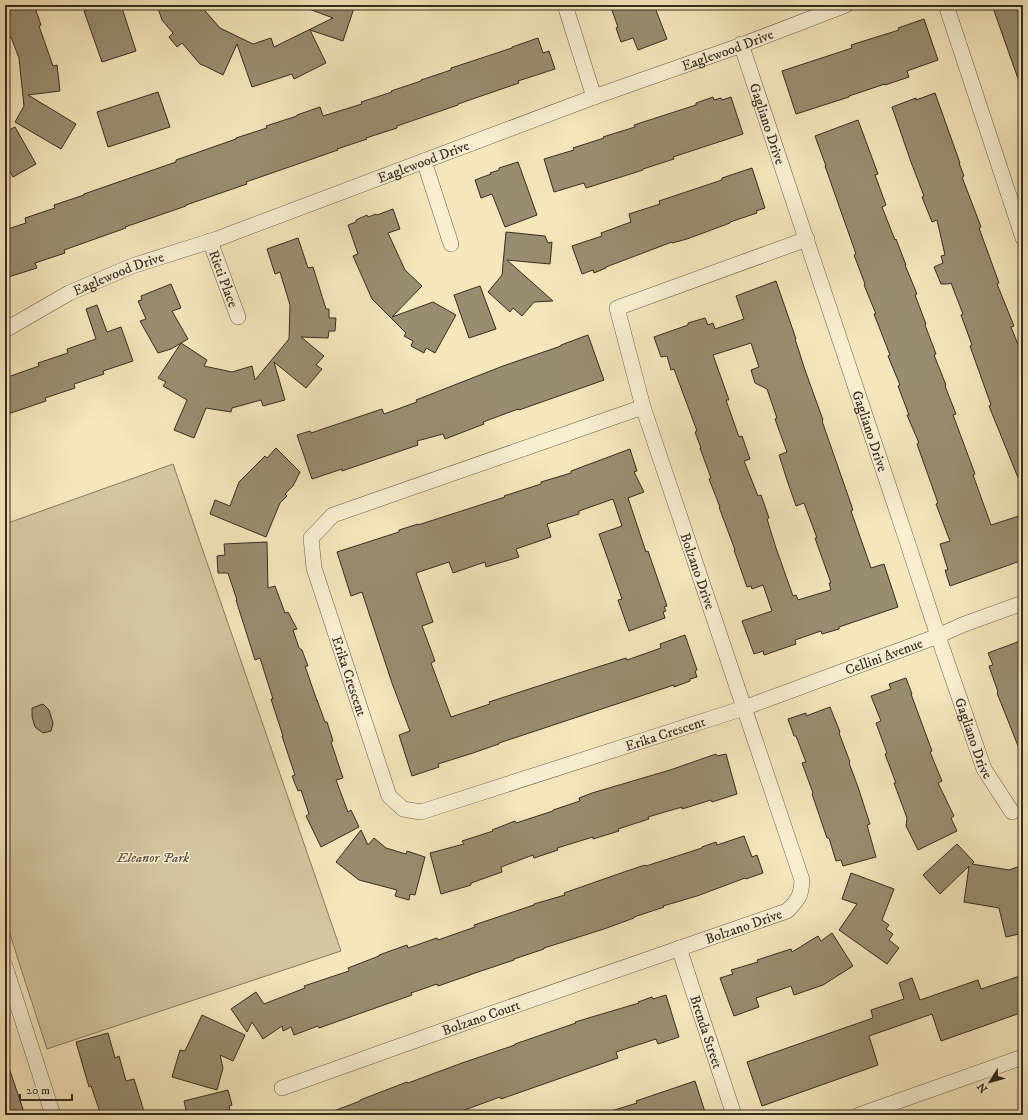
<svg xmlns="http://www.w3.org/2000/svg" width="1028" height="1120" font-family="'IM FELL DW Pica',serif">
<rect width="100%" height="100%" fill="#f5e6bb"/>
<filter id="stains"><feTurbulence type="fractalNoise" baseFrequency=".005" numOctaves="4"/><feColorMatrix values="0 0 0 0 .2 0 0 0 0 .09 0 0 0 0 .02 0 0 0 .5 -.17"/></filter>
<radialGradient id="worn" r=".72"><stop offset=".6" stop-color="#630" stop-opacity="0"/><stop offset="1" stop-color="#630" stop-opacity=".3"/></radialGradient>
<!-- green -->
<path fill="#d4c6a1" stroke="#847960" d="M173,464L341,951L47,1049L5,919V524Z"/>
<!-- building -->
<path fill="#998d71" stroke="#352c20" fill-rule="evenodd" d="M5,5H34L41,25L39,26L53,66L57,65L60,91L28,95L76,124L61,149L15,122L24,106L19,58L11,37L5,39Z
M91,5H121L136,51L102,62L84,11L92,9Z
M157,5H200L220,28L253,44L271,38L274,47L333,18L301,6V5H355L343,41L310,30L326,63L294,79L292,74L252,87L237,44L223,75L205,66L200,64L182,43L177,47L169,37L173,33L162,20Z
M610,5H654L667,39L638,50L633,38L621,42L616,28L618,27Z
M992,5H1023V87H1021Z
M924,19L938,60L907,71L909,77L885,85V84L849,96V97L796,114L782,71L852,48L851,45L899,30L898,28Z
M538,38L543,53L549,51L555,69L518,81L519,83L458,104V105L397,126V128L366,138L367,139L337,149L338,150L246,182L247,184L186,205V206L125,227L126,228L64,250L65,253L35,263L37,268L5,278V230L26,223L25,218L55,208L54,205L84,195V194L176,162V160L236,139V138L267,128L266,126L297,116V115L320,107L323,116L362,104L361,102L392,92L391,91L421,81V80L451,70V68L512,48V47Z
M158,92L170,127L108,147L97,112Z
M935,93L960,163H959L964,176L962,177L981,227L979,228L999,283L997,284L1014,326L1011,327L1023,357V490L989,406L991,405L970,346L972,345L961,315L963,314L951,283L947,284H941L934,267L943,263L941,256L945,255L937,220L932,222L922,197L924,196L911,162L892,107L916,98V100Z
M713,97L714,100L721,98L722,100L731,97L743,134L673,157L674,159L643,169V170L586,188L584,183L554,192L544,159L574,150L573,148L604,138L603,137L635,127L634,125L696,105V103Z
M858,120L878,174L875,175L886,205L882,207L895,240L896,239L906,265H905L917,294L915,295L926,324L925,325L936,354L934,355L946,385L945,386L956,414L953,415L975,474L973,475L991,525L1019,516L1023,527V560L950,586L945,570H948L940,544L950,541L936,504L938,503L917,444L919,443L907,415H909L898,386L900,385L888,356L890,355L874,314H876L864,285L865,284L854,255L856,254L825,166H826L815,136Z
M15,127L36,164L13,177L5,162V132Z
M518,162L537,215L505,227L492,194L481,198L475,180L491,174L490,173L499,170V168Z
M752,168L765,208L756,211L757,213L730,222V223L687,239L672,243V242L606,267V268L594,273L593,270L582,274L572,246L602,236L601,233L631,222L629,214L660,204L659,201L722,180V178Z
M393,209L400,229L388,233L405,270L422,286L392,317L433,302L456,315L435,353L426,348L424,353L411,346L413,341L404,336L406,333L372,299L353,256L358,254L348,225L356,222V220L367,215L368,217L376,214L377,215Z
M506,232L545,236L548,243L552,242L550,264L507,260L553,301L534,302L522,316L513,308L510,312L488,292L502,275Z
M298,238L308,268L313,267L326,309H329V318H336L335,331H329L328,338L301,337L324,356L316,365L322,369L306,388L274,362L285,400L263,406L261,400L232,408L231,412L206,408L194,438L174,430L187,400L163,386L166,382L158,378L181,343L207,360L204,366L232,372L252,366L255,380L289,339L290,305L280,272L275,274L267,249Z
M776,281L796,339H795L805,370L823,420L822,421L853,510L851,511L871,568L884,564L898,607L839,627V629L822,634L821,631L795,640L796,644L764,655L763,651L754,654L742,621L772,611L763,585L752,589L751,586L747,587L734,550H735L719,507H720L709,479L711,478L700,448H701L695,432L697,431L674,369L671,370L667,356L661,357L654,337L688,325V323L705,318L708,325L713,323L715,329L744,319L736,296ZM751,343L759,367L751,370L755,383L767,389L777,418L775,419L787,452L779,455L787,480L796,506L804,503L817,538H815L831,583H829L831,590L798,600L796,595L793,596L776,548L767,519L769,518L761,495L758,496L744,461L750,459L742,436L739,437L726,400H729L713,355Z
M171,284L181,308L172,311L188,339L171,349L158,353L140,321L146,319L138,301L142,300L141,296Z
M480,286L496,329L469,338L454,295Z
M97,305L107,332L121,327L133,361L103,371L104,374L74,384L75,388L45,398L46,401L5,415V378L39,366L38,363L68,353L67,349L96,339L86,309Z
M588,335L604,380L519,410L518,409L483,422L484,424L445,439L443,434L417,441L418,445L342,471V469L312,479L297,435L310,431L311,433L382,409L384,414L417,402L416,400L503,366L561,346V345Z
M276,448L300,472L293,486L285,494L287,496L280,503L266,537L210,514L215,500L230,506L239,482L265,456L267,458Z
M630,449L637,471L634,472L644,492L628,498L646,552L648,551L667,606L664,607L666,611L663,612L665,618L629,631L618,600L622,599L599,534L622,526L613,499L579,511V514L547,524L551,537L516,549L519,557L486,567L485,562L453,573L449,562L416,573L433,622L422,626L435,661L431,663L451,717L490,704L489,702L557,680L626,658L627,660L661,648L660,644L685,635L697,670L695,671L697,677L690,679V681L674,687V685L499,743V744L473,753L438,764L439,767L412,776L399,735L410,731L392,683L362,592L351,596L337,552L399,532V530L418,524V525L505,497L504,496L541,484V482L571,473V471Z
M267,542L268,588L275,586L285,613L288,612L297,629L293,630L299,648L302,650L308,666H305L317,701V700L325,722H327L333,741L331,742L343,778L336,780L348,812L351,810L359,827L321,847L306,816L309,814L301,790L298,791L292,776L295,775L282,736H283L271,699H273L260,658L255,660L236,600H237L228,573H218L217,556L225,555L224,544Z
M1023,640V755L1022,756L997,693L998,692L989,666L993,665L988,653Z
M906,678L912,694H911L932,751L930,752L942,781L938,783L954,816L951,818L957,831L918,850L906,826L907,818L894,783H896L885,754L887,753L876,723L881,721L871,696L891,689L889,684Z
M43,704L49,710L53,723L51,731L43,733L35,727L32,716V708Z
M830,707L840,732L839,733L850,762L849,763L858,787L870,824L867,825L876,857L843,866L841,860L836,861L829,838H827L812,794L813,793L802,763L806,762L796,736H794L788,719L806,713V716Z
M716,754L717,756L726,754L737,794L712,802L711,800L682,809V807L648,817L649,819L618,829L619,831L593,839V837L557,848L558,850L534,858L533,855L501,867L502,872L471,883V885L441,894L430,853L464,844L462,841L493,831L492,830L515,821L516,823L553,811V810L580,801L579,798L592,793L670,770Z
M361,830L368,845L374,838L386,848L406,854L407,851L425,857L415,895L410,894L409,900L395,896L397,890L359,880L336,862Z
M744,836L752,857L757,855L763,873L746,879L745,878L697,896L663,906L664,907L634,917V918L604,929L544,948V949L514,959V960L469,975H470L438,986L437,984L411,993L412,995L319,1028L318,1026L294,1035L291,1027L283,1031L282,1026L263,1039L252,1022L247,1032L231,1009L256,992L264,1004L305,988L304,986L349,971L348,968L379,956V955L407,945L408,948L437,938L438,940L475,927L474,925L534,905V904L565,895L564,893L624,872L645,865L646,866L702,848V847L716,842L717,845Z
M957,844L974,862L972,864L1009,870L1023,865V911L1019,913L1023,927V933L1006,937L999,908L964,902L969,866L940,894L923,875Z
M851,873L894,889L882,920L889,925L886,929L893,934L889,940L899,948L887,964L839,930L857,904L842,899Z
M832,933L853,966L823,985L794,995L791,986L756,998L759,1007L734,1016L720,978L733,974L731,970L758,962L757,960L791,949L792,952L818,936L821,941Z
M1023,975V1012L941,1041L932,1014L869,1036L878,1065L762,1106L747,1062L873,1018L871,1010L904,999L899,983L912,978L920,1000L978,980L981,989Z
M666,995L679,1037L658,1044L656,1039L616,1052L618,1058L501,1099L500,1097L451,1115H326V1114L360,1101V1100L407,1082L408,1083L462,1063L515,1045V1044L576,1023L575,1022L639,1003L638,1002L652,997L653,999Z
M202,1015L245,1035L233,1061L220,1055L223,1068L217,1090L172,1077L180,1050L185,1051Z
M108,1033L115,1058L119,1056L126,1081L134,1079L145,1115H101L91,1086L89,1087L76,1042Z
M5,1062H7L25,1115H5Z
M695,1081L706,1115H608V1112L637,1103L636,1101Z
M228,1090L232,1105L229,1106L231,1115H187L184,1101Z"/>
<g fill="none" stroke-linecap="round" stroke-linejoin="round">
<defs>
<g id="minor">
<path d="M565,5L594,97"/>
<path d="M946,5L1023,238"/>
<path id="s1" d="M741,44L905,535L938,636L984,769L1012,812"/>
<path d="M424,161L451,244"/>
<path id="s2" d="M210,241L238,317"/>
<path id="s3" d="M5,330L69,293L132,266L217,239L594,97L739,46L846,5"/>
<path id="s4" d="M643,407L333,515L311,538L314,568L389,796L403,809L421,812L744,708L938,636L962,625L1023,603"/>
<path id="s5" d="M679,948L734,1115"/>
<path d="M5,966L53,1115"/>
<path id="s6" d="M282,1088L470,1021L787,911C799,899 801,896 802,880L643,407L617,308L807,239"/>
<path d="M859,1115L1023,1057"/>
</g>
</defs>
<!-- minor casing -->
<use href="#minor" stroke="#655a47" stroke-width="16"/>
<!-- minor -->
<use href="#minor" stroke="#f8efd3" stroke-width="15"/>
</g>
<g text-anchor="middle" stroke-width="3" stroke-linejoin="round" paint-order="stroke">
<!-- street labels -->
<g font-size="14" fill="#352c20" stroke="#f8efd3">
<text dy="5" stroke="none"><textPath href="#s3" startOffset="776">Eaglewood Drive</textPath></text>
<text dy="5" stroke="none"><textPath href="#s1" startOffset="84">Gagliano Drive</textPath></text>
<text dy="5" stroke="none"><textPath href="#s3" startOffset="452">Eaglewood Drive</textPath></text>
<text dy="5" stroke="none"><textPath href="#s3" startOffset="127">Eaglewood Drive</textPath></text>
<text dy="5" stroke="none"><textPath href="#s2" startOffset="40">Rieti Place</textPath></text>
<text dy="5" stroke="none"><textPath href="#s1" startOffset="408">Gagliano Drive</textPath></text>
<text transform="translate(698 571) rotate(71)" y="5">Bolzano Drive</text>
<text dy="5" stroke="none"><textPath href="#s4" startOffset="1156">Cellini Avenue</textPath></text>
<text dy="5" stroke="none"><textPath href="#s4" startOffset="504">Erika Crescent</textPath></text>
<text dy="5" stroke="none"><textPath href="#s4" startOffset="924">Erika Crescent</textPath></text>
<text dy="5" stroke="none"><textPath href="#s1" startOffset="732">Gagliano Drive</textPath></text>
<text dy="5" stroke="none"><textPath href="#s6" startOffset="489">Bolzano Drive</textPath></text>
<text dy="5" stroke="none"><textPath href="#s6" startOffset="211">Bolzano Court</textPath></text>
<text dy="5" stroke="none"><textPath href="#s5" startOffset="88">Brenda Street</textPath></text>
</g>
<!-- park labels -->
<g font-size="14" font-style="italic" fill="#5d5240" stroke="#f8efd3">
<text x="153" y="862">Eleanor Park</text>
</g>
</g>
<!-- margin -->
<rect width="1028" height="1120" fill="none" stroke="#f5e6bb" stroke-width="20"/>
<rect x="6" y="6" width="1016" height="1108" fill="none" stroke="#352c20" stroke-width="2"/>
<rect x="10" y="10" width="1008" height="1100" fill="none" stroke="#352c20"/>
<!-- north arrow -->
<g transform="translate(990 1082) rotate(233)" stroke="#f8efd3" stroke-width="3" paint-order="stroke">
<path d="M0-3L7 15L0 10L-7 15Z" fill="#352c20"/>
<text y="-6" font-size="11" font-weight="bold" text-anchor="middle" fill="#352c20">N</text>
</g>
<!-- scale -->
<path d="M20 1094v6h52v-6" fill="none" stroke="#352c20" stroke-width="2"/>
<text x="26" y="1094" font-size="12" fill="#352c20" stroke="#f8efd3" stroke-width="3" paint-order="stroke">20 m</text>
<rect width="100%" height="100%" filter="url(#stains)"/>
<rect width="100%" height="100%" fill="url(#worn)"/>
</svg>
